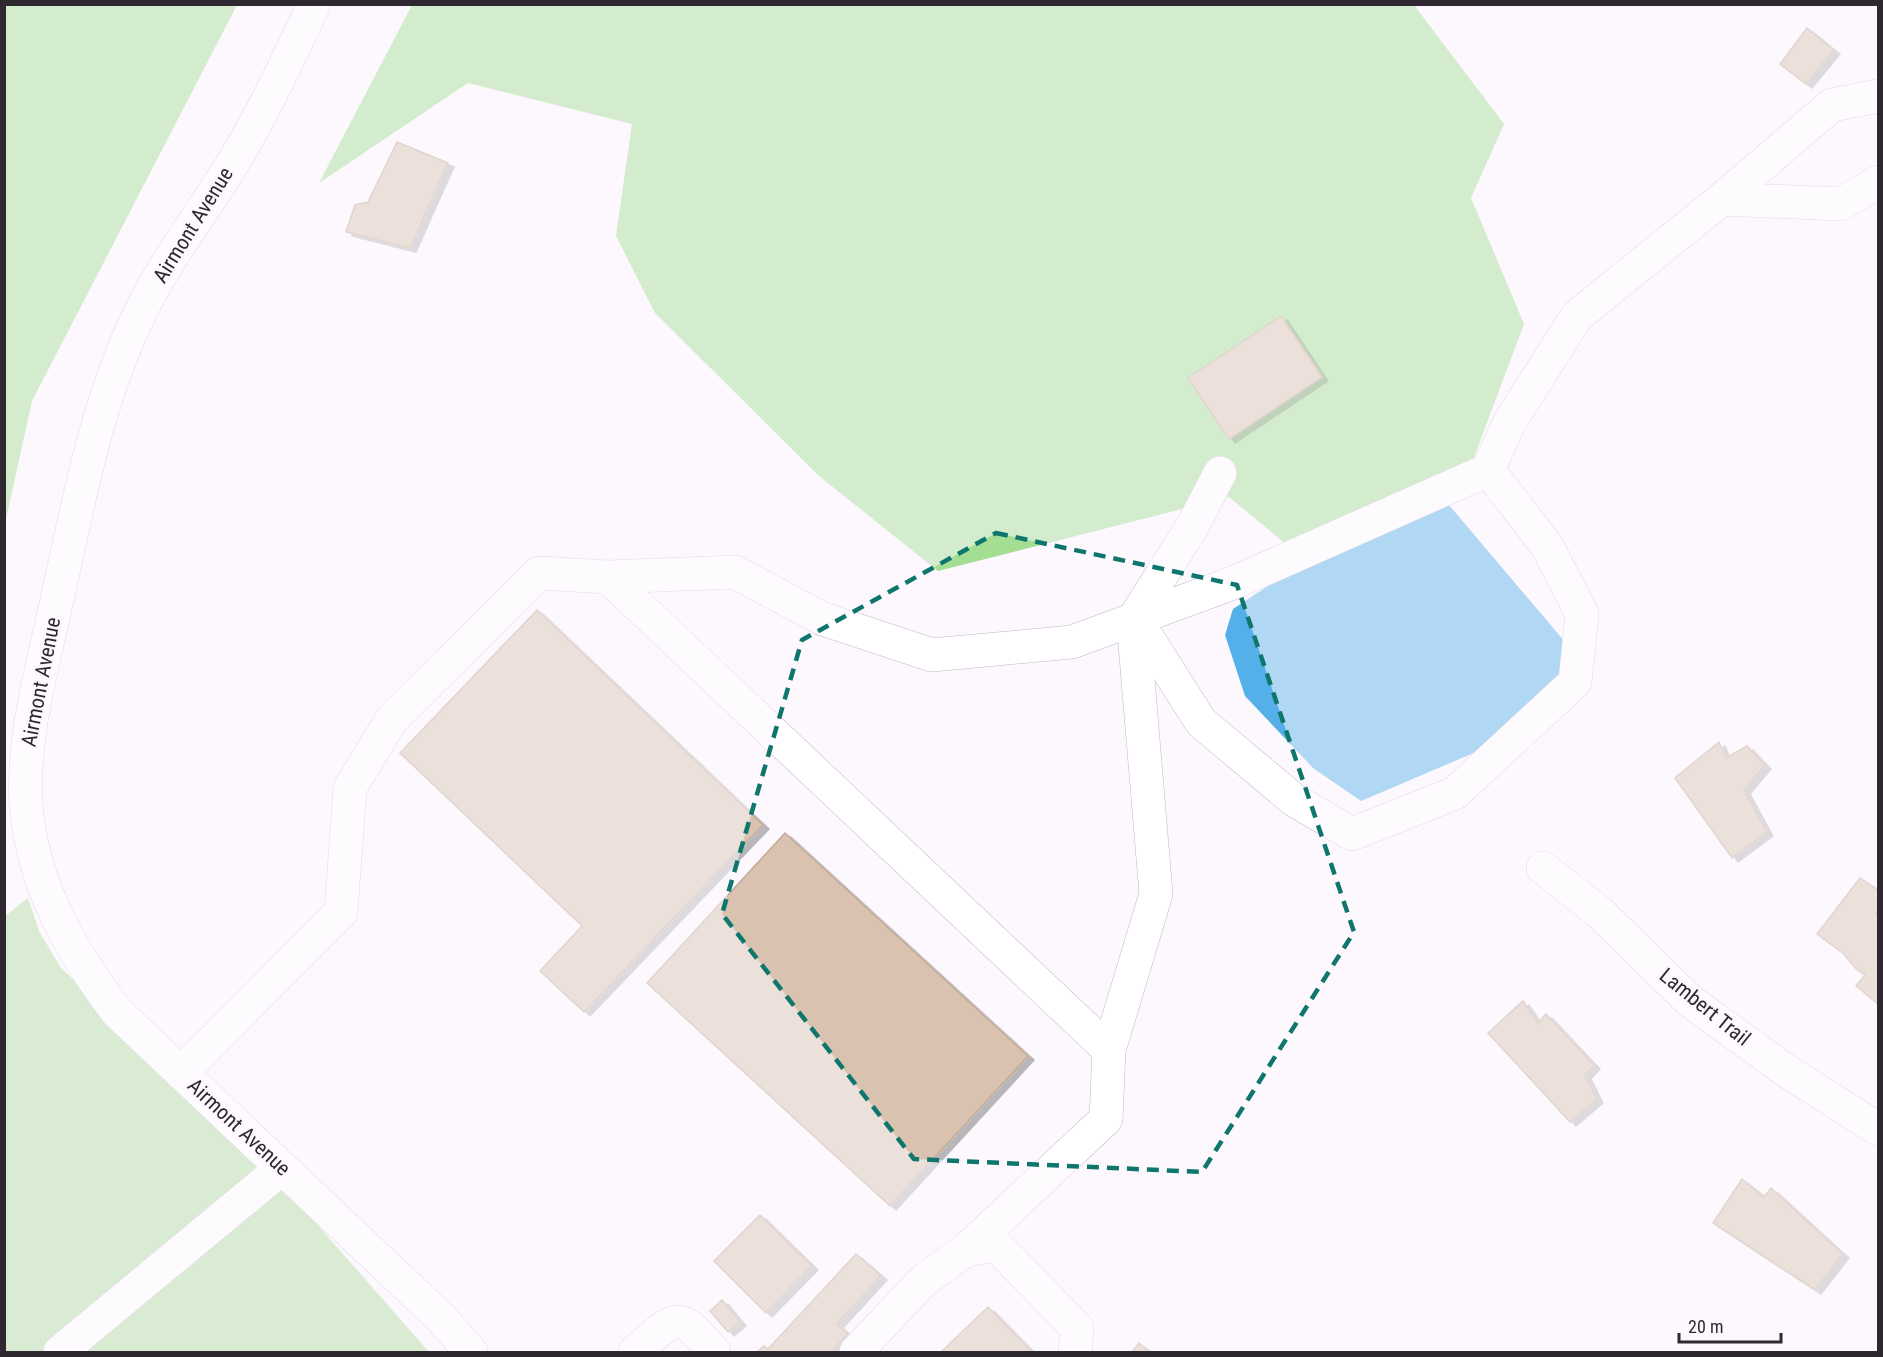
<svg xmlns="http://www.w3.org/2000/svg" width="1883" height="1357" font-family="'Roboto Condensed',sans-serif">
<defs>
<filter id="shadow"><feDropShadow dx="6" dy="4" stdDeviation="0" flood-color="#0004"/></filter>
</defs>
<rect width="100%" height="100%" fill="#fcf8fd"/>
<!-- green -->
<path fill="#afdea1" d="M28,898L39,931L61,968L237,1133L429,1352H5V916Z"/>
<!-- forest -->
<path fill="#a3de92" d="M5,4L237,5L32,401L5,524Z
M412,5H1414L1504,124L1471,198L1524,324L1467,476L1293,550L1229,497L938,571L819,476L655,313L616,236L632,124L468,83L319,183Z"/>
<!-- water -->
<path fill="#55afe8" d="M1449,505L1565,642L1564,679L1490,746L1361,801L1313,768L1245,696L1225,635L1233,609L1337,540Z"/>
<!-- building -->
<path fill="#d9c3b0" stroke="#c1ab98" stroke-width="1.5" filter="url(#shadow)" d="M1807,28L1834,50L1806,84L1780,64Z
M397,142L448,163L410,248L346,232L355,205L368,202Z
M1281,316L1322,377L1229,439L1188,378Z
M537,610L763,825L584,1012L540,971L582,926L400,753Z
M1719,742L1726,758L1747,746L1765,765L1744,790L1767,832L1732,858L1675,778Z
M785,833L1028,1056L890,1206L647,983Z
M1860,878L1878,890V911L1876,914L1878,916V1004L1856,986L1865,975L1856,969L1844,954L1817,934Z
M1523,1001L1538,1023L1546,1014L1594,1065L1585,1075L1597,1099L1570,1122L1488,1033Z
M1742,1179L1764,1197L1771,1188L1843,1254L1815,1290L1713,1223Z
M760,1215L812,1266L766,1313L714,1261Z
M856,1254L881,1276L837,1324L848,1334L831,1352H757L764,1346L768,1349Z
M722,1300L740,1322L728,1332L710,1311Z
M988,1307L1032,1352H941Z
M1139,1343L1150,1352H1132Z"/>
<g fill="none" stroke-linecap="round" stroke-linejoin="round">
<defs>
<path id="minor" d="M314,4C290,56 266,107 237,156C205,210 166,258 139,315C95,406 78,506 56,604C42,670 22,736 26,804C32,883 70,950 117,1012L441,1318L471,1352
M1722,199L1841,204L1878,182
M608,577L735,572L823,619L932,655L1072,642L1233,583L1488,470L1509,423L1577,316L1722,199L1832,105L1878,96
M1135,618L1201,722L1294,800L1352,834L1455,793L1575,682L1582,614L1547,546L1488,470
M1543,868L1599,912L1690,1001L1785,1070L1878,1129
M1109,1050L1156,894L1133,620L1192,527L1220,473
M181,1073L341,912L350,788L392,719L539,573L608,577L1109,1050L1106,1119L966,1250
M60,1352L282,1168
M635,1352C676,1317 676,1307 714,1352
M856,1352L923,1281L966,1250L996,1245L1077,1328L1075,1352"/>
</defs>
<!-- minor casing -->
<use href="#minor" stroke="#c6b5cb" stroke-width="34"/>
<!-- minor -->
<use href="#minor" stroke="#fff" stroke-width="33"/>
</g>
<!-- marked area -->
<path d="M0 0H1883V1357H0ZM996,533L1237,585L1354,932L1202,1172L914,1159L722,914L802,640Z" fill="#fcf8fd" fill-opacity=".55" fill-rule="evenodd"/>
<path fill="none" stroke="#0f766e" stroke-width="4.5" stroke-dasharray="12 8" stroke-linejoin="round" d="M996,533L1237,585L1354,932L1202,1172L914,1159L722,914L802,640Z"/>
<g text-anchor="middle" stroke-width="6" stroke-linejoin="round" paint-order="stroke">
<!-- street labels -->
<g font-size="21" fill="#2f2831" stroke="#fcf8fd">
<text transform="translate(193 225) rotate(-58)" y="7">Airmont Avenue</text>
<text transform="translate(41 682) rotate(-79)" y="7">Airmont Avenue</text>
<text transform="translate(1705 1007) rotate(39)" y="7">Lambert Trail</text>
<text transform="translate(239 1127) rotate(43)" y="7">Airmont Avenue</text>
</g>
</g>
<!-- border -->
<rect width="1883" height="1357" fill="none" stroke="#2f2831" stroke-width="12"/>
<!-- scale -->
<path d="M1679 1333v9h102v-9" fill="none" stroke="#2f2831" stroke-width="3"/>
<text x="1688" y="1333" font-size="18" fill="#2f2831" stroke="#fcf8fd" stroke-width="4.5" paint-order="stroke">20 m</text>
</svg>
